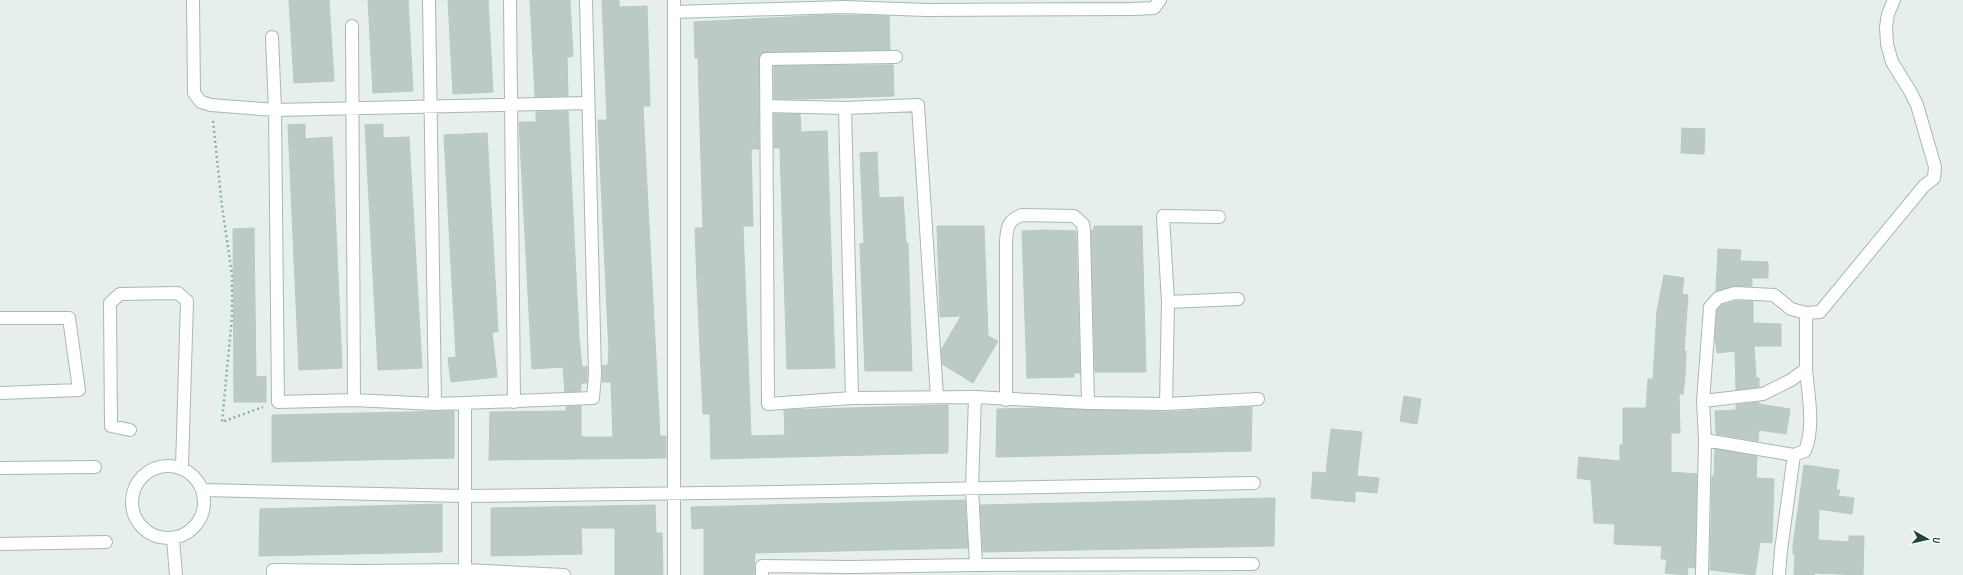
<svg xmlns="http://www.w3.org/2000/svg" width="1963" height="575" font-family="'Sofia Sans Condensed',sans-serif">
<rect width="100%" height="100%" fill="#e6efeb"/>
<!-- building -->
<path fill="#bbcac4" stroke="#b8c9c2" d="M289,0H329L334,81L294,83Z
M368,0H408L413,91L373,93Z
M448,0H488L493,92L453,94Z
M530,0H570L573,56L567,57L568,96L535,97Z
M602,0H619V7L647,6L650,106H643L645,148L660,436H666V458L489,460L490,412L564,411H566V407L581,406V437H613L611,382H602V366L608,365L609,352L598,120H607Z
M827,15L889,16L890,50L766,52L759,56V149H751L753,226H743L751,436L785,435L784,410L948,405V453L711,459L710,414H703L697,283L695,228H703L698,58H695L694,22Z
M893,65L894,96L802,99H774V66Z
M568,111L579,338L582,367L587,366V383H581V391L565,392L563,367L532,369L519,122H536V112Z
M774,114H800L801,132L827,131L835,368L787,369L780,148H774Z
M305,124V139L332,137L342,368L299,370L288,125Z
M383,124V138L409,137L422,368L378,370L365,125Z
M1682,128L1705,129L1704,154L1681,153Z
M487,133L498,332H492L497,377L451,382L448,358L456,357L444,135Z
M877,152L879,198L903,197L906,243H908L912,371H865L860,244L864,243L860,153Z
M937,226H984L988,336L998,341L973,383L942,364L941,350L961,316L940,317Z
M1094,226H1142L1146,372H1095L1091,230H1094Z
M254,228L256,377L266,376V402H234L233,229Z
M1044,230L1076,231L1080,373H1074V377L1027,378L1022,231Z
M1718,249L1741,250L1740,261L1768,262V278H1752V286H1733L1716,291Z
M1664,275L1684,278L1682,294L1688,295L1684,351H1686L1685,376L1683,394H1679L1680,433H1671V472L1697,474L1695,568L1688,567L1687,575L1665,573L1667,559H1661L1662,546L1614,544L1615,524L1594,523L1591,480L1577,478L1579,457L1620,461V445H1623V408H1646L1648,379H1653L1657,311Z
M1736,301H1753V323L1781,324V346H1754L1756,378H1759V387L1736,390L1735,351L1717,353L1715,337L1717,310L1722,305Z
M1404,396L1421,399L1417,424L1400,421Z
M1759,402V404L1790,409L1786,434L1759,430L1758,441L1716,434L1715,411L1736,410V405Z
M1252,407L1251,451L996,457L997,409L1036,408L1166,412Z
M454,411V458L272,462V415Z
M1331,429L1362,432L1357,476L1379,478L1377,493L1355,491V502L1311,498L1313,472L1326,473Z
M1715,449L1757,456L1756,478L1774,479L1772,543L1760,542L1755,575L1710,570L1712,476H1714Z
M1804,465L1839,470L1836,490H1840L1838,496L1854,498L1852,514L1819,509L1818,540L1849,542V536H1864L1863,575L1815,573L1814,575H1794L1795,554H1793V546Z
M1275,498L1274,546L983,552L980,505Z
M965,500L968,548L755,553L754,575H704V528L692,529L691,507Z
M442,504V552L259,556L260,509Z
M655,505L656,533H662L663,575H615V528H581L582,554L491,556V508Z"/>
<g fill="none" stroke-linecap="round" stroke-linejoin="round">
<defs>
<path id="minor" d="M193,0L194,93L201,102L211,105L275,110L587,103
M429,0L435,404
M510,0L514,402
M674,0V575
M674,12L844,7L926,10L1133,9L1154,8L1160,0
M352,26L354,400
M272,37L275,110L278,402L354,400L435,404L593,398L595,375L586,0
M896,57L766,59L768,404L852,398L975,397L1088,403L1166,404L1258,399
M766,106L845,108L918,105L937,397
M845,108L852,398
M1168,302L1238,299
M0,318H69L79,390L0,393
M975,397L972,488L976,565L1253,564
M1006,400V241C1007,227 1008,220 1022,215L1074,216L1083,224L1084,231L1088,403
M1703,401L1763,394L1791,380L1806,369V313
M465,403V570
M1166,404L1168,302L1163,216L1219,217
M130,430L111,426L110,303L120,294L178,293L187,301L182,467
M1705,440L1794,455L1805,451C1815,426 1808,394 1806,369
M132 502a36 36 0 1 1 72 0a36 36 0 1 1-72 0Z
M0,468L95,467
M204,490L466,496L776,492L1254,483
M173,539L176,575
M0,544L106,542
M273,575V570L360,571L465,570L564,575
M762,575V566L850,567L976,565
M1702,575L1705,440L1703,401L1710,307L1718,298L1735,293L1774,295L1791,309L1806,313L1820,312L1924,186L1934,178L1935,167L1917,105L1910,91L1892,62L1887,44L1886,27L1888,14L1894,0
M1779,575L1781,550L1794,455"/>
</defs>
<!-- minor casing -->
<use href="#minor" stroke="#a8b8b2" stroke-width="14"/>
<!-- path -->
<path stroke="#86b3a5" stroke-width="2.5" stroke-dasharray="2 3" stroke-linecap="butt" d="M213,121L222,206L232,275V317L222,422L263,407"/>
<!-- minor -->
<use href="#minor" stroke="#fff" stroke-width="12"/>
</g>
<!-- north arrow -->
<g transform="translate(1927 539) rotate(98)" stroke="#f7fbf9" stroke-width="3" paint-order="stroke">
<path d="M0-3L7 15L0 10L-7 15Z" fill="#24423a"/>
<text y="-6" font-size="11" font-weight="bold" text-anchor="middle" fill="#24423a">U</text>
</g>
</svg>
